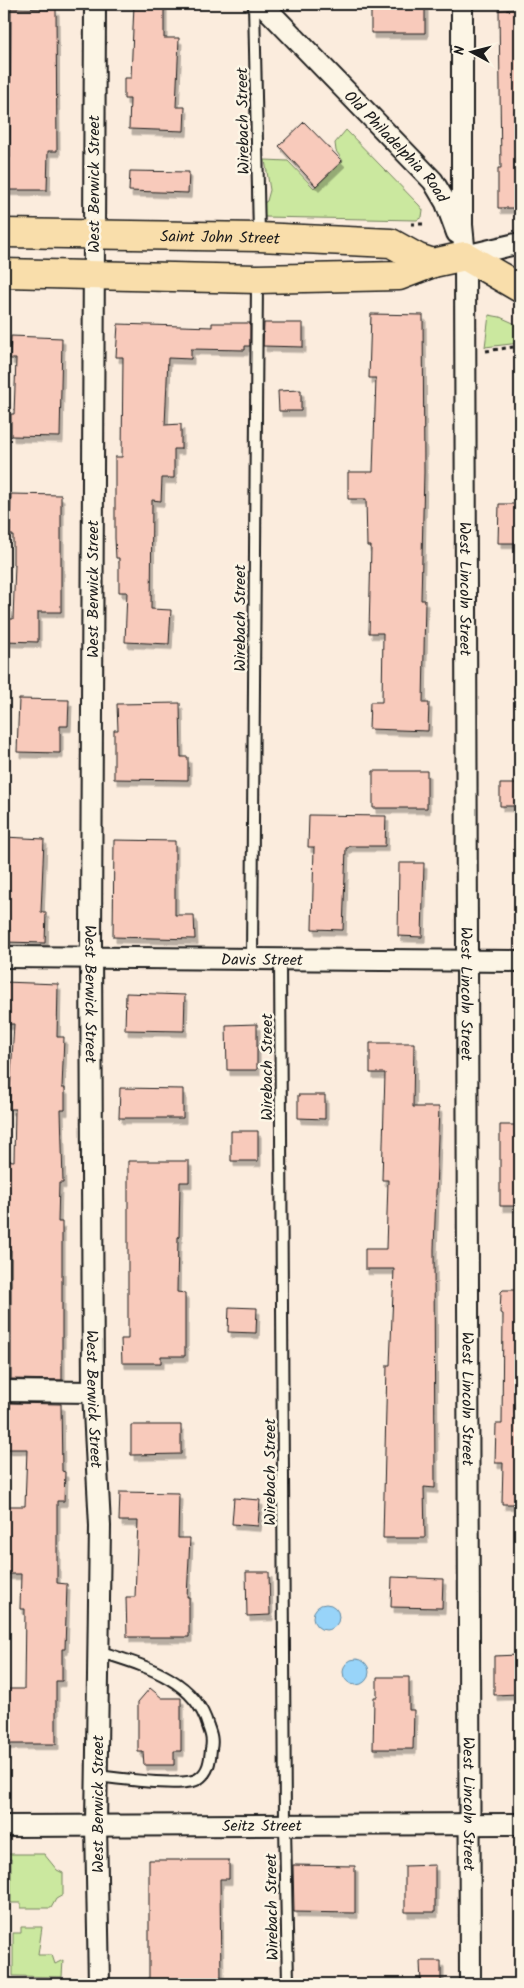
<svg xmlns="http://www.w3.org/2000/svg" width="524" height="1988" font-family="Kalam,sans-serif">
<defs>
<filter id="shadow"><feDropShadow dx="3" dy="5.5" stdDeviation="0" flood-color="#0004"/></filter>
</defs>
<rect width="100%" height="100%" fill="#fbecdd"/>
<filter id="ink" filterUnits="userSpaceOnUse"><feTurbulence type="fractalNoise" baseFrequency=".02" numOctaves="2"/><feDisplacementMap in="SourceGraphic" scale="10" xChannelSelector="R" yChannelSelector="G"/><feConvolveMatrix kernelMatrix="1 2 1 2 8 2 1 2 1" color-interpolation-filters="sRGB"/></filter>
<g filter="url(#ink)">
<!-- green -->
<path fill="#cbe89f" stroke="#74825e" d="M346,130L419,205L423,210L422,217L417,220L264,217V203L267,201L270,190L265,160L288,161L314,188L343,161L336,151L335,143Z
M489,315L500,317L520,326V343L485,347Z
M4,1854H44L57,1870L63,1873V1895L56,1899L51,1908H21V1903H11V1859H4Z
M21,1927H42L38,1955H52L55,1964L63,1960L62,1977L13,1976V1933H21Z"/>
<!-- water -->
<path fill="#98d4f9" stroke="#668aa1" d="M313 1617a13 13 0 1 1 26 0a13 13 0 1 1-26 0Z
M343 1672a13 13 0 1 1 26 0a13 13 0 1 1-26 0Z"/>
<!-- building -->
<path fill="#f8cabb" stroke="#1c1c1c" filter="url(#shadow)" d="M134,4H164V38H179L176,107H185L184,131L129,129L130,99H124V78H131Z
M371,4L425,5V33H371Z
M11,8L56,9L57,151H48L47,190H4V158H10Z
M520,9V208H498V168H501L499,10Z
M304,122L342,161L316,186L279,146Z
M130,171L189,172L188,193L129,191Z
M371,314L423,315L424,472L421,600H425L423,703H429L428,731L369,729L370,702H382L383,633H369L371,546H367L366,499H348V472H373L376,378H369Z
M212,323H250V346H245V350L191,349V359L168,358L165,425L181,424V449H174V478H162L161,501L152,500L151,609L171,610L169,644L125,642L127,592H119V558H116L115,538V457H122L123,357H116L118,324L212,327Z
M264,323H303V347L263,346Z
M11,336L62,338L60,437L11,436V414H14L16,359H10Z
M301,390V411H279L278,391Z
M11,494L61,495V612H38V642L4,641V619H13L15,564H13V535H10Z
M499,504H520V543H498Z
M19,699L69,700L68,726H60V753L17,752Z
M180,703L181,757H188V780L114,779V730H118L117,704Z
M373,771H427V808H373Z
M500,784H520V806H500Z
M309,815L386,816L385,846H349L348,848H346L343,930L312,929L314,847H308Z
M4,837L44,839L41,912H46L45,943L4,942Z
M114,840L175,841V915H194L195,939L113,937Z
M399,863H424L422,937L398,936Z
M4,982L58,984L57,1037H64L62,1088H65V1110H61L63,1183H59L58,1222H62V1380L11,1379V1250H4V1160L14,1161L15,1109H9L14,1024H4Z
M126,993L185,995L184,1031L125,1030Z
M257,1024V1070H227L226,1025Z
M370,1043H414L413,1107H439L434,1249L435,1488L424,1487L425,1538H383L387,1365H390L394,1269H365V1249H386L388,1180H382L385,1073H370Z
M120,1088L183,1089V1118H119Z
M298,1095H325V1119L298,1118Z
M500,1125H520V1206H500Z
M231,1131H258V1161H231Z
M128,1161H189V1182H180L179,1237H178L177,1292L185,1293V1356H161V1363H122L121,1339H128Z
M503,1290H520V1504H502L503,1463H495L496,1424H502L503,1314L500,1313L501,1292Z
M229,1307L257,1308L256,1333L228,1332Z
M10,1403L61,1404L62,1471L65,1472L64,1501H57V1583L67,1584L65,1649H62V1681H56V1744H4V1689H24L25,1609H20L21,1574H7L6,1542L7,1506H25L27,1449H7V1411H10Z
M131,1425H181V1454L131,1455Z
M120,1492L179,1493L178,1538H190L187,1597H189V1637H127L126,1597H135L138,1521H119Z
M234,1498L260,1500L258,1526L232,1524Z
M246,1572H269L270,1615L247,1616Z
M392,1577L443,1579L442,1608L391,1607Z
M518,1655V1694L494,1695V1656Z
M377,1677H409V1710H414L413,1749H373L374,1697H377Z
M150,1688L162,1698H181V1751H174V1765H144L143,1752H138V1702Z
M149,1860H229V1879H220L221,1984H149Z
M293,1865L355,1866V1913L294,1912Z
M435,1865V1912H405V1866Z
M420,1961H441V1984H421Z"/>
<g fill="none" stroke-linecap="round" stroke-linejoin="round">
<defs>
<path id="lane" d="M254,4L259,235
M252,958L257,280
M280,959L285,1824L288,1984
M97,1776C117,1778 184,1788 198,1779C209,1772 210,1760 211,1749C213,1740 211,1734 208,1726C195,1678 141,1665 98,1651"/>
<g id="street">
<path id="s1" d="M95,4L91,943L93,1392L100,1526L96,1825L99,1984"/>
<path id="s2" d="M262,4L433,181L446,203L457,233"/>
<path id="s3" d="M462,4V225L465,256L470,1984"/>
<path d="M465,256L520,243"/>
<path id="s4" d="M4,957L520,961"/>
<path d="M4,1391L93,1392"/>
<path id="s5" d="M4,1826L520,1824"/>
</g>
<g id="primary">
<path id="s6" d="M4,233L259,237L391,243L418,258L433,263"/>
<path d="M4,273L257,279L399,276L433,263L465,256L520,288"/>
</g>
</defs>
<!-- lane casing -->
<use href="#lane" stroke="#1c1c1c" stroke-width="14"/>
<!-- street casing -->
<use href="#street" stroke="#1c1c1c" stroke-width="24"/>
<!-- primary casing -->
<use href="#primary" stroke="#1c1c1c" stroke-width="31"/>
<!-- path -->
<path stroke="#1c1c1c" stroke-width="3" stroke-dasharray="4 4" stroke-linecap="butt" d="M411,224H424
M486,351L520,346"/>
<!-- lane -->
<use href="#lane" stroke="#fcf5e5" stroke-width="10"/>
<!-- street -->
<use href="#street" stroke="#fcf5e5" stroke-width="20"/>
<!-- primary -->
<use href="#primary" stroke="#f9deab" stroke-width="28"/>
</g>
</g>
<g text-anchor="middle" stroke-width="5" stroke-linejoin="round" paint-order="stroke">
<!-- street labels -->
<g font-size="16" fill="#1c1c1c" stroke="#fcf5e5">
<text transform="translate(242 121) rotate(-91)" y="6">Wirebach Street</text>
<text dy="6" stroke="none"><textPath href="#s2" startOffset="196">Old Philadelphia Road</textPath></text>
<text transform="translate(93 184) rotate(-90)" y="6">West Berwick Street</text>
<text dy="6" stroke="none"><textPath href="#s6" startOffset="216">Saint John Street</textPath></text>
<text transform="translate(92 589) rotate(-90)" y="6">West Berwick Street</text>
<text dy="6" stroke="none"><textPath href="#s3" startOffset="585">West Lincoln Street</textPath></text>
<text transform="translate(239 618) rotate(-90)" y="6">Wirebach Street</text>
<text dy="6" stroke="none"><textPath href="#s4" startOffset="258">Davis Street</textPath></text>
<text dy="6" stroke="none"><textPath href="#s1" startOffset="990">West Berwick Street</textPath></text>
<text dy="6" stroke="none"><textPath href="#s3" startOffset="990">West Lincoln Street</textPath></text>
<text transform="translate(266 1067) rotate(-90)" y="6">Wirebach Street</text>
<text dy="6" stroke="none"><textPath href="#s1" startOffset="1395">West Berwick Street</textPath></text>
<text dy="6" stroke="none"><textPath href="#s3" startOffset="1395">West Lincoln Street</textPath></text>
<text transform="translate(269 1472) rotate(-90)" y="6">Wirebach Street</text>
<text transform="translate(97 1804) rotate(-90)" y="6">West Berwick Street</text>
<text dy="6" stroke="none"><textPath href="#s3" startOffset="1800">West Lincoln Street</textPath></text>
<text dy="6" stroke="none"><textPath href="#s5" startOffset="258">Seitz Street</textPath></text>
<text transform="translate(271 1907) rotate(-91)" y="6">Wirebach Street</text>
</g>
</g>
<!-- margin -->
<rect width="524" height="1988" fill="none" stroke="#fcf5e5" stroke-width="20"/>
<rect x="10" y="10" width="504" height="1968" fill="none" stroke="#1c1c1c" stroke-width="2" filter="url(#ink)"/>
<!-- north arrow -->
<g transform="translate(472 52) rotate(277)" stroke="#fcf5e5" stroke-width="4" paint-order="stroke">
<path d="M0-4L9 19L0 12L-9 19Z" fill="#1c1c1c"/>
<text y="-8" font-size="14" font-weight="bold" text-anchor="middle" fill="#1c1c1c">N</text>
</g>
</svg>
